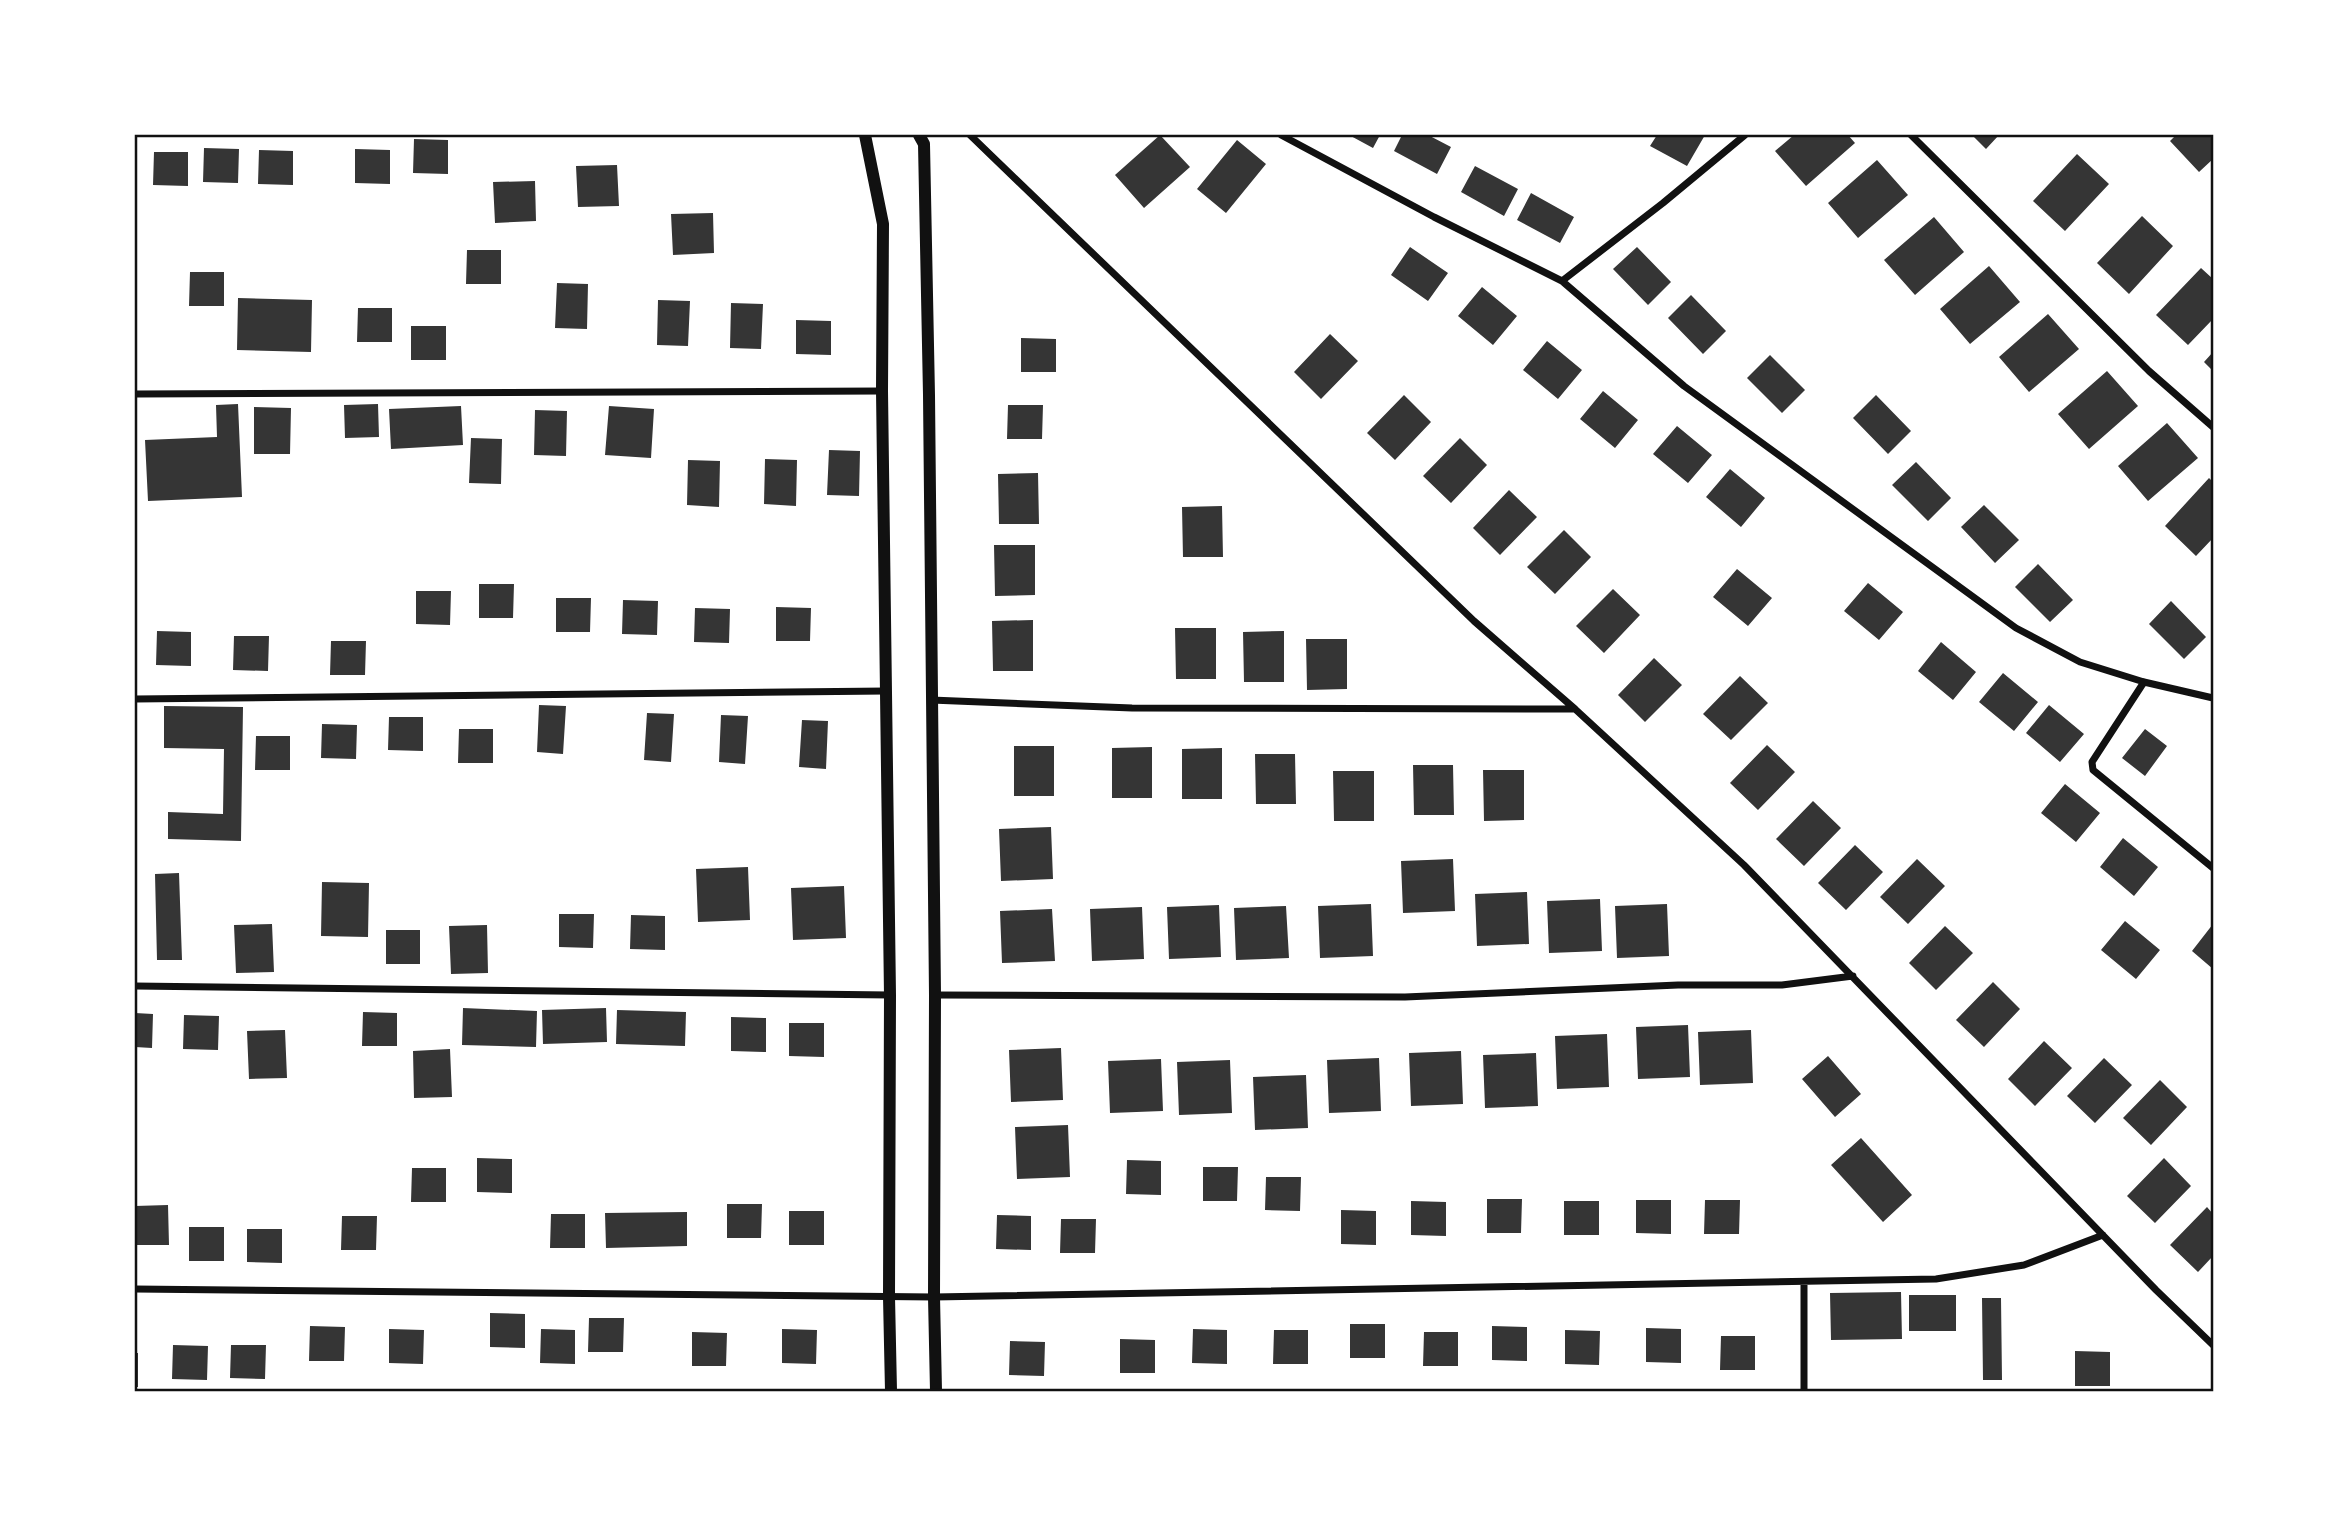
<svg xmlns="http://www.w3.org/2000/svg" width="2348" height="1526" font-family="'Fira Sans Condensed',sans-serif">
<rect width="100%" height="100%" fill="#fff"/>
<!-- building -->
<path fill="#353535" d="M1160,135L1190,167L1144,208L1115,175Z
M1349,135H1380L1373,148Z
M1402,135H1428L1451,147L1437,174L1394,151Z
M1657,135H1705L1687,166L1650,146Z
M1794,135H1848L1855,143L1806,186L1775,151Z
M1972,135H1999L1986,149Z
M2176,135H2213V159L2199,172L2170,141Z
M414,139L448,140V174L413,173Z
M1237,140L1266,164L1226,213L1197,189Z
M204,148L239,149L238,183L203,182Z
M355,149L390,150V184L355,183Z
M259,150L293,151V185L258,184Z
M154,152H188V186L153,185Z
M2077,154L2109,184L2065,231L2033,201Z
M1877,160L1908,195L1858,238L1828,203Z
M617,165L619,206L578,207L576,166Z
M1475,166L1518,189L1504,216L1461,192Z
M535,181L536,221L495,223L493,182Z
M1531,193L1574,217L1560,243L1517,220Z
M713,213L714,253L673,255L671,214Z
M2142,216L2173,246L2129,294L2097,263Z
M1934,217L1964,252L1915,295L1884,260Z
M1410,247L1448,273L1428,301L1391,275Z
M1637,247L1671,282L1648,305L1613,269Z
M467,250H501V284H466Z
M1989,266L2020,302L1970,344L1940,309Z
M2201,268L2213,279V319L2188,345L2156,315Z
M190,272H224V306H189Z
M557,283L588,284L587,329L555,328Z
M1482,287L1517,316L1493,345L1458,316Z
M1691,295L1726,331L1703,354L1668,318Z
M238,298L312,300L311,352L237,350Z
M658,300L690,301L688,346L657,345Z
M731,303L763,304L761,349L730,348Z
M358,308H392V342H357Z
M2048,314L2079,349L2029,392L1999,357Z
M796,320L831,321V355L796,354Z
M411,326H446V360H411Z
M1330,334L1358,361L1321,399L1294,372Z
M1021,338L1056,339V372H1021Z
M1547,341L1582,370L1558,399L1523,370Z
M2213,352V371L2204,362Z
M1770,355L1805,390L1782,413L1747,378Z
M2107,371L2138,406L2089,449L2058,414Z
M1603,391L1638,420L1615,448L1580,419Z
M1404,395L1431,422L1395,460L1367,433Z
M1876,395L1911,431L1888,454L1853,418Z
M238,404L242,497L148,501L145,440L217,437L216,405Z
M378,404L379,437L345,438L344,405Z
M1008,405H1043L1042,439H1007Z
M461,406L463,445L391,449L389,409Z
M609,406L654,409L651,458L605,455Z
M254,407L291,408L290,454H254Z
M535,410L567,411L566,456L534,455Z
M2167,423L2198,458L2148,501L2118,466Z
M1677,426L1712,455L1688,483L1653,454Z
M471,438L502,439L501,484L469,483Z
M1460,438L1487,465L1451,503L1423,476Z
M829,450L860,451L859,496L827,495Z
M765,459L797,460L796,506L764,504Z
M688,460L720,461L719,507L687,505Z
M1916,462L1951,498L1928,521L1892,485Z
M1730,469L1765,498L1741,527L1706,497Z
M1038,473L1039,524H999L998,474Z
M2209,478L2213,482V538L2196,556L2165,526Z
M1509,490L1537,517L1500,555L1473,528Z
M1984,505L2019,540L1995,563L1961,527Z
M1222,506L1223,557H1183L1182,507Z
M1564,530L1591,557L1555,594L1527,567Z
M994,545H1035V595L995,596Z
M2038,564L2073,600L2050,622L2015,587Z
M1737,569L1772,598L1748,626L1713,597Z
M1868,583L1903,612L1879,640L1844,611Z
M479,584H514L513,618H479Z
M1613,589L1640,615L1604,653L1576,626Z
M416,591H451L450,625L416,624Z
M556,598H591L590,632H556Z
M623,600L658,601L657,635L622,634Z
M2171,601L2206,637L2184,659L2149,624Z
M776,607L811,608L810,641H776Z
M695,608L730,609L729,643L694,642Z
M1033,620V671H993L992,621Z
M1175,628H1216V679H1176Z
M157,631L191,632V666L156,665Z
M1284,631V682H1244L1243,632Z
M234,636H269L268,671L233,670Z
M1306,639H1347V689L1307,690Z
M331,641H366L365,675H330Z
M1941,642L1976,672L1953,700L1918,671Z
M1654,658L1682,685L1645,722L1618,695Z
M2003,673L2038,702L2014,731L1979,702Z
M1740,676L1768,703L1731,740L1703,714Z
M539,705L566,706L563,754L537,752Z
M2049,705L2084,734L2060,762L2026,733Z
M164,706L243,707L241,841L168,839V812L223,814L224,749L164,748Z
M647,713L674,714L671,762L644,760Z
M721,715L748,716L745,764L719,762Z
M389,717H423V751L388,750Z
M802,720L828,721L826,769L799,767Z
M322,724L357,725L356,759L321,758Z
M459,729H493V763H458Z
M2145,729L2167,746L2145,776L2122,758Z
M256,736H290V770H255Z
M1767,745L1795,772L1758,810L1730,783Z
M1014,746H1054V796H1014Z
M1152,747V798H1112V748Z
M1222,748V799H1182V749Z
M1255,754H1295L1296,804H1256Z
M1413,765H1453L1454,815H1414Z
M1483,770H1524V820L1484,821Z
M1333,771H1374V821H1334Z
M2065,784L2100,813L2076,842L2041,813Z
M1813,801L1841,828L1804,866L1776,839Z
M1051,827L1053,879L1001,881L999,829Z
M2123,838L2158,867L2134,896L2100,867Z
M1855,845L1883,872L1846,910L1818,883Z
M1453,859L1455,911L1403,913L1401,861Z
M1917,859L1945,886L1908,924L1880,897Z
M748,867L750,920L698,922L696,869Z
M179,873L182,960H157L155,874Z
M322,882L369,883L368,937L321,936Z
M844,886L846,938L793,940L791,888Z
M1527,892L1529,944L1477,946L1475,894Z
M1600,899L1602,951L1549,953L1547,901Z
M1371,904L1373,956L1320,958L1318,906Z
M1667,904L1669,956L1617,958L1615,906Z
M1219,905L1221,957L1169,959L1167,907Z
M1286,906L1289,958L1236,960L1234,908Z
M1142,907L1144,959L1092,961L1090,909Z
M1052,909L1055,961L1002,963L1000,911Z
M559,914H594L593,948L559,947Z
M631,915L665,916V950L630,949Z
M2125,921L2160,950L2136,979L2101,950Z
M272,924L274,972L236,973L234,925Z
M2213,924V969L2192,951Z
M487,925L488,973L451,974L449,926Z
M1945,926L1973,953L1936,990L1909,963Z
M386,930H420V964H386Z
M1993,982L2020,1009L1984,1047L1956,1020Z
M463,1008L537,1011L536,1047L462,1045Z
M606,1008L607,1042L543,1044L542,1010Z
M617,1010L686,1012L685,1046L616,1044Z
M363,1012L397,1013V1046H362Z
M135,1013L153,1014L152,1048L135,1047Z
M184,1015L219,1016L218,1050L183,1049Z
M731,1017L766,1018V1052L731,1051Z
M789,1023H824V1057L789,1056Z
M1688,1025L1690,1077L1638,1079L1636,1027Z
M285,1030L287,1078L249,1079L247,1031Z
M1751,1030L1753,1083L1700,1085L1698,1032Z
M1607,1034L1609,1087L1557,1089L1555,1036Z
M2044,1041L2072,1068L2035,1106L2008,1079Z
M1061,1048L1063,1100L1011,1102L1009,1050Z
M450,1049L452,1097L414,1098L413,1051Z
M1461,1051L1463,1104L1411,1106L1409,1053Z
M1536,1053L1538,1106L1485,1108L1483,1055Z
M1828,1056L1861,1094L1835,1117L1802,1079Z
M1379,1058L1381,1111L1329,1113L1327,1060Z
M2104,1058L2132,1085L2095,1123L2067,1096Z
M1161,1059L1163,1111L1110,1113L1108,1061Z
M1230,1060L1232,1113L1179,1115L1177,1062Z
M1306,1075L1308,1128L1255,1130L1253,1077Z
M2160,1080L2187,1107L2151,1145L2123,1118Z
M1068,1125L1070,1177L1017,1179L1015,1127Z
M1861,1138L1912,1195L1883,1222L1831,1165Z
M477,1158L512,1159V1193L477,1192Z
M2164,1158L2191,1186L2155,1223L2127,1196Z
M1127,1160L1161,1161V1195L1126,1194Z
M1203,1167H1238L1237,1201H1203Z
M412,1168H446V1202H411Z
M1266,1177H1301L1300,1211L1265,1210Z
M1487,1199H1522L1521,1233H1487Z
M1636,1200H1671V1234L1636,1233Z
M1705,1200H1740L1739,1234H1704Z
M1411,1201L1446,1202V1236L1411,1235Z
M1564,1201H1599V1235H1564Z
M727,1204H762L761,1238H727Z
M168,1205L169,1245H135V1206Z
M2207,1207L2213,1214V1256L2198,1272L2170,1245Z
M1341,1210L1376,1211V1245L1341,1244Z
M789,1211H824V1245H789Z
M687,1212V1246L606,1248L605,1213Z
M551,1214H585V1248H550Z
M997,1215L1031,1216V1250L996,1249Z
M342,1216H377L376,1250H341Z
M1061,1219H1096L1095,1253H1060Z
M189,1227H224V1261H189Z
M247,1229H282V1263L247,1262Z
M1901,1292L1902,1339L1831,1340L1830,1293Z
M1909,1295H1956V1331H1909Z
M1982,1298H2001L2002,1380H1983Z
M490,1313L525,1314V1348L490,1347Z
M589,1318H624L623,1352H588Z
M1350,1324H1385V1358H1350Z
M310,1326L345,1327L344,1361H309Z
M1492,1326L1527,1327V1361L1492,1360Z
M1646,1328L1681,1329V1363L1646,1362Z
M389,1329L424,1330L423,1364L389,1363Z
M541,1329L575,1330V1364L540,1363Z
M782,1329L817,1330L816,1364L782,1363Z
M1193,1329L1227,1330V1364L1192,1363Z
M1274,1330H1308V1364H1273Z
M1565,1330L1600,1331L1599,1365L1565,1364Z
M692,1332L727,1333L726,1366H692Z
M1424,1332H1458V1366H1423Z
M1721,1336H1755V1370H1720Z
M1120,1339L1155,1340V1373H1120Z
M1010,1341L1045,1342L1044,1376L1009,1375Z
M173,1345L208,1346L207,1380L172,1379Z
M231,1345H266L265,1379L230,1378Z
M2075,1351L2110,1352V1386H2075Z
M135,1353H138V1387H135Z"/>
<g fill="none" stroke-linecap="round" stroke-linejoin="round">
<!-- minor -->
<path stroke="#111" stroke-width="7" d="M970,135L1474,621L1575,709L1744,865L2156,1290L2213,1345
M1281,135L1434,217L1562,281L1684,386L2016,628L2080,662L2144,682L2213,698
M1911,135L2149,371L2213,427
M1562,281L1663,203L1745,135
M135,394L882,391
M2144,682L2092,762L2093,770L2213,868
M135,699L886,691
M931,700L1132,708L1575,709
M135,986L890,995
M935,995L1405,997L1678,985H1782L1853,976
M1804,1282V1391
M135,1289L934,1297L1936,1279L2024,1265L2103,1235"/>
<!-- tertiary -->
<path stroke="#111" stroke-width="12" d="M865,135L883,224L882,391L890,995L889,1297L891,1391
M919,135L924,144L929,395L935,995L934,1297L936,1391"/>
</g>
<!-- border -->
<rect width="2348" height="1526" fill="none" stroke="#ffffff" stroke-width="273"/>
<rect x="136" y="136" width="2076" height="1254" fill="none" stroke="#111" stroke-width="2.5"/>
</svg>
